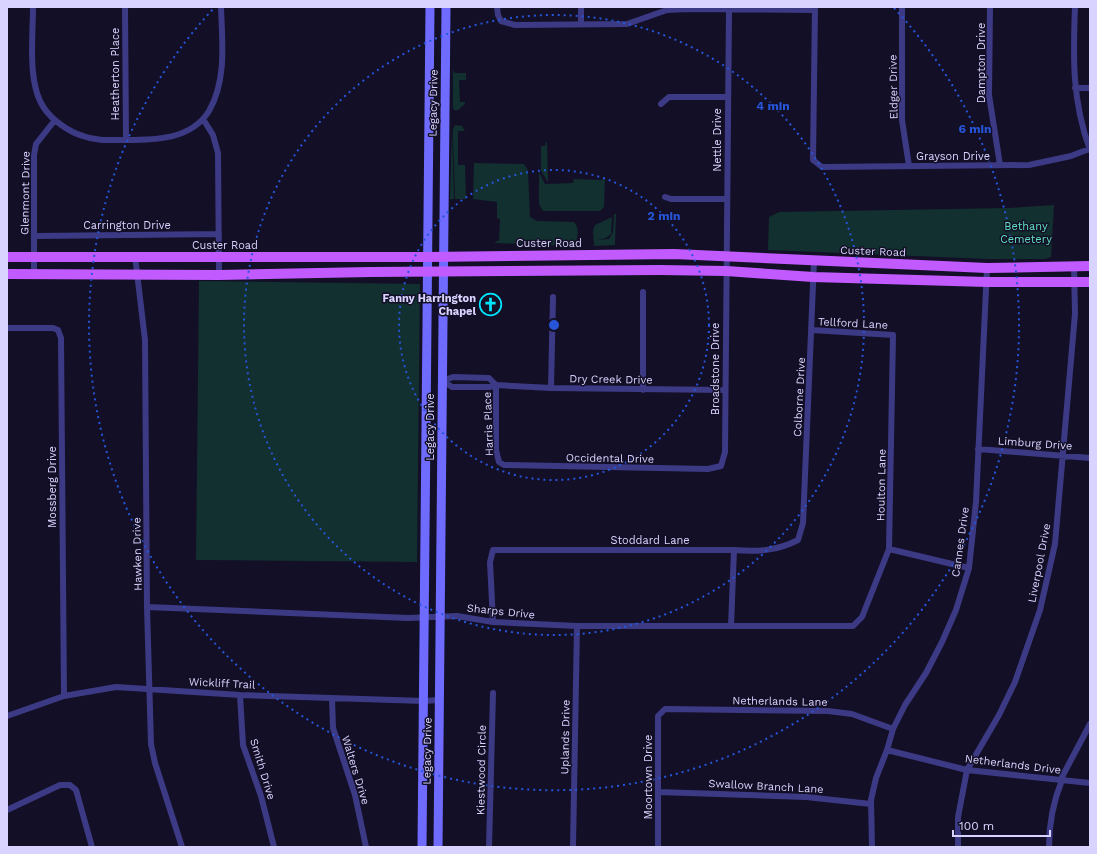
<svg xmlns="http://www.w3.org/2000/svg" width="1097" height="854" font-family="'Work Sans',sans-serif">
<rect width="100%" height="100%" fill="#130f26"/>
<!-- green -->
<path fill="#12302f" d="M453,70L455,73H466V80H459L460,102H465V104L458,110H454L453,107Z
M455,125L462,126L465,131H458V165H465L466,199H455L453,138V129Z
M452,127L454,199H450Z
M546,142H547L548,182L541,171V146H545Z
M474,163L524,164L528,170L530,217L537,221L574,222C580,228 578,239 574,246L494,243L499,240L500,219L497,218V202L473,199Z
M539,172L545,184L573,183L574,179L602,180L605,176L604,207L600,211H543L539,204Z
M1054,205L1051,257L1045,259H989L768,250L769,217L779,212L1009,208Z
M614,214H616L615,245L594,246L593,230L595,225L612,217L611,234L606,238L597,240L609,239L613,232Z
M199,281L420,284L417,562L196,560Z"/>
<g fill="none" stroke-linecap="round" stroke-linejoin="round">
<!-- street -->
<path stroke="#3d3a85" stroke-width="6" d="M33,7C33,36 27,84 44,108C52,120 69,132 83,136C96,141 111,140 125,140C155,140 191,140 209,111C227,80 222,41 221,7
M125,7L126,140
M497,7L498,15L501,21L515,25L627,24L667,10L688,9L815,10
M815,7L813,160L822,167L1029,165L1071,156L1089,149
M902,7V120L909,166
M990,7L989,95L1000,165
M1075,7C1073,58 1072,101 1090,150
M581,24V7
M1075,88H1090
M661,104L669,97H727
M203,119L213,135L218,153L219,275
M665,197L671,199H727
M35,236L219,234
M135,256L145,340L147,607L151,744L155,763L182,847
M34,274V155L36,144L55,120
M7,328H53L58,330L61,338L64,696
M443,381L452,387H490L496,385L551,388L725,390
M443,381L453,377L489,378L496,385
M496,385V450L499,462L504,465L708,469L721,466L725,452L729,10
M551,388L553,297
M643,390V292
M978,449L1090,458
M889,549L969,568
M147,607L408,618L457,616L493,622L577,626H853L862,617L889,549L893,335L812,330
M493,622L490,562L493,550H734C757,552 777,551 798,540L803,523L814,261
M731,626L734,550
M240,695L243,745L261,796L274,847
M332,698L333,728L355,795L366,847
M7,716L64,696L116,687L240,695L424,701L439,700
M887,750L967,770L1090,783
M658,792L806,797L871,804
M7,810L60,785H70L76,790L92,847
M489,847L493,693
M573,847L577,626
M658,847V716L665,709L828,711L852,714L893,729
M872,847L871,800L876,778L887,750L893,729L905,705L926,673L942,642L956,610L969,568L976,502L987,268
M958,847V817L967,770L999,715L1015,682L1040,610L1055,544L1075,314L1074,266
M1049,847C1049,823 1053,802 1062,780V777L1090,724"/>
<!-- secondary -->
<path stroke="#6f6bff" stroke-width="9" d="M422,847L430,7
M438,847L446,7"/>
<!-- primary -->
<path stroke="#c25bff" stroke-width="10" d="M7,257H427L674,254L987,268L1090,266
M7,274L219,275L371,272L660,270L726,271L813,277L987,282H1090"/>
</g>
<!-- distance rings -->
<g fill="none" stroke="#2655da" stroke-width="2" stroke-dasharray="2 4">
<circle cx="554" cy="325" r="155"/>
<circle cx="554" cy="325" r="310"/>
<path d="M894 8A465 465 0 1 1 214 8"/>
</g>
<!-- icons -->
<defs>
<symbol id="church-ring" viewBox="-11 -11 22 22"><circle r="9.5" fill="#130f26" stroke="#00e5ff" stroke-width="1.5"/><path d="M-1.2-6h2.4v3.5h3.3v2.4h-3.3V6h-2.4V-.1h-3.3v-2.4h3.3Z" fill="#00e5ff"/></symbol>
</defs>
<g fill-rule="evenodd">
<use href="#church-ring" x="478" y="292" width="25" height="25"/>
</g>
<g text-anchor="middle" stroke-width="3" stroke-linejoin="round" paint-order="stroke">
<!-- street labels -->
<g font-size="11" fill="#d9d4ff" stroke="#130f26">
<text transform="translate(981 63) rotate(-90)" y="4">Dampton Drive</text>
<text transform="translate(115 74) rotate(-90)" y="4">Heatherton Place</text>
<text transform="translate(893 87) rotate(-91)" y="4">Eldger Drive</text>
<text transform="translate(433 103) rotate(-89)" y="4">Legacy Drive</text>
<text transform="translate(717 140) rotate(-90)" y="4">Nettle Drive</text>
<text x="953" y="160">Grayson Drive</text>
<text transform="translate(25 193) rotate(-89)" y="4">Glenmont Drive</text>
<text x="127" y="229">Carrington Drive</text>
<text x="549" y="247">Custer Road</text>
<text x="225" y="249">Custer Road</text>
<text transform="translate(873 251) rotate(2)" y="4">Custer Road</text>
<text transform="translate(853 323) rotate(3)" y="4">Tellford Lane</text>
<text transform="translate(715 369) rotate(-90)" y="4">Broadstone Drive</text>
<text transform="translate(611 379) rotate(1)" y="4">Dry Creek Drive</text>
<text transform="translate(799 397) rotate(-87)" y="4">Colborne Drive</text>
<text transform="translate(488 424) rotate(-92)" y="4">Harris Place</text>
<text transform="translate(430 427) rotate(-90)" y="4">Legacy Drive</text>
<text transform="translate(1035 443) rotate(4)" y="4">Limburg Drive</text>
<text transform="translate(610 458) rotate(1)" y="4">Occidental Drive</text>
<text transform="translate(881 485) rotate(-89)" y="4">Houlton Lane</text>
<text transform="translate(52 487) rotate(-90)" y="4">Mossberg Drive</text>
<text x="650" y="544">Stoddard Lane</text>
<text transform="translate(960 542) rotate(-82)" y="4">Cannes Drive</text>
<text transform="translate(137 554) rotate(-91)" y="4">Hawken Drive</text>
<text transform="translate(1039 563) rotate(-79)" y="4">Liverpool Drive</text>
<text transform="translate(501 611) rotate(6)" y="4">Sharps Drive</text>
<text transform="translate(222 683) rotate(3)" y="4">Wickliff Trail</text>
<text transform="translate(780 701) rotate(1)" y="4">Netherlands Lane</text>
<text transform="translate(565 737) rotate(-89)" y="4">Uplands Drive</text>
<text transform="translate(427 751) rotate(-89)" y="4">Legacy Drive</text>
<text transform="translate(1013 764) rotate(7)" y="4">Netherlands Drive</text>
<text transform="translate(263 769) rotate(73)" y="4">Smith Drive</text>
<text transform="translate(356 770) rotate(73)" y="4">Walters Drive</text>
<text transform="translate(481 770) rotate(-89)" y="4">Kiestwood Circle</text>
<text transform="translate(648 777) rotate(-90)" y="4">Moortown Drive</text>
<text transform="translate(766 786) rotate(3)" y="4">Swallow Branch Lane</text>
</g>
<!-- park labels -->
<g font-size="11" fill="#5fe0c0" stroke="#130f26">
<text x="1026" y="230">Bethany<tspan x="1026" dy="13">Cemetery</tspan></text>
</g>
<!-- poi labels -->
<g font-size="11" font-weight="bold" fill="#d9d4ff" stroke="#130f26" text-anchor="end">
<text x="476" y="302">Fanny Harrington<tspan x="476" dy="13">Chapel</tspan></text>
</g>
</g>
<circle cx="554" cy="325" r="6" fill="#2655da" stroke="#130f26" stroke-width="2"/>
<g font-size="12" text-anchor="middle" font-weight="bold" fill="#2655da" stroke="#130f26" stroke-width="3" stroke-linejoin="round" paint-order="stroke">
<text x="773" y="110">4 min</text>
<text x="975" y="133">6 min</text>
<text x="664" y="220">2 min</text>
</g>
<!-- border -->
<rect width="1097" height="854" fill="none" stroke="#d9d4ff" stroke-width="16"/>
<!-- scale -->
<path d="M953 830v6h97v-6" fill="none" stroke="#d9d4ff" stroke-width="2"/>
<text x="959" y="830" font-size="12" fill="#d9d4ff" stroke="#130f26" stroke-width="3" paint-order="stroke">100 m</text>
</svg>
